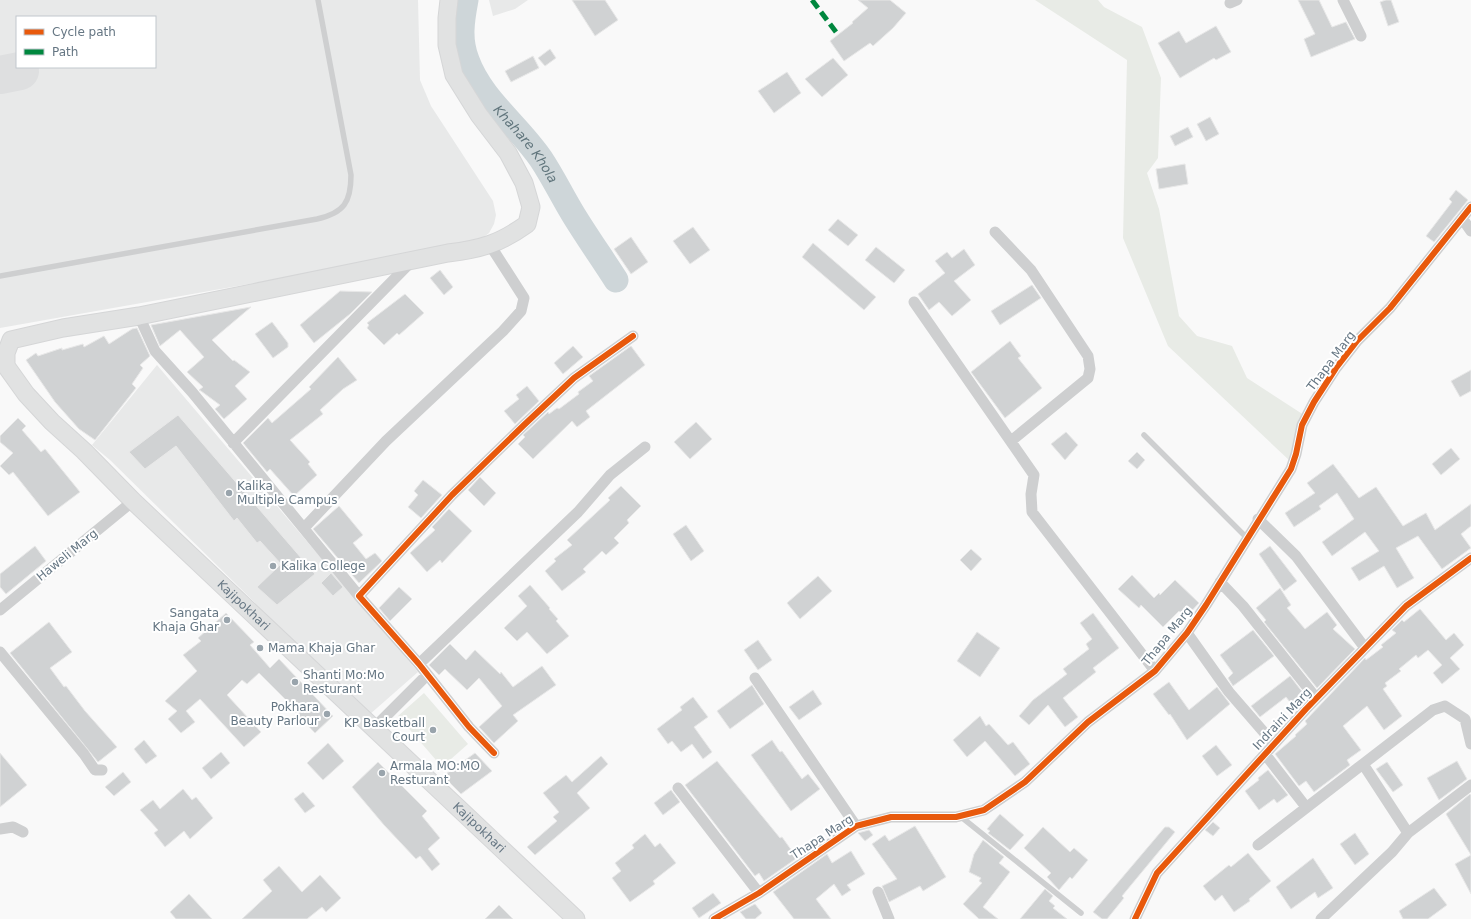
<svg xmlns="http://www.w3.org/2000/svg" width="1471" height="919" font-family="'DejaVu Sans',sans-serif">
<rect width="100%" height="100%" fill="#f9f9f9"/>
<!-- built -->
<path fill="#e8e9e9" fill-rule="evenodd" d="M0,0H418L420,80L431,106L493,201L496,215L494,224L489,233L480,240L322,271L0,328ZM17,17H155V67H17Z
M489,0H528L515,9L493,16Z
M157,365L418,672L369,715L110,460L92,445Z"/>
<!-- green -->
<path fill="#e8ebe6" d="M1035,0H1098L1104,7L1142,27L1161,78L1158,158L1147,173L1159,209L1179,316L1197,336L1232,346L1247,378L1307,417L1290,461L1168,346L1123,238L1127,60Z
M424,693L468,744L442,767L398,716Z"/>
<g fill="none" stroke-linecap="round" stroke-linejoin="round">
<!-- river -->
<path stroke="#ced6d9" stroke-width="25" id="s1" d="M466,0C462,21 459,40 467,60C481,99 518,125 541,159C553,177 562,196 573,214C587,237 602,258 616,280"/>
<!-- taxiway -->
<path stroke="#dedfe0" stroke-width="38" d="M0,75L20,71"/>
</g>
<!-- building -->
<path fill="#d0d2d3" stroke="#e8e8e8" d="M572,0H605L618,20L595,36Z
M858,0H890L906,13L893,28L873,46L870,43L844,61L830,41L853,23L852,22L868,8Z
M1298,0H1319L1332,27L1346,22L1355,39L1311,57L1304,39L1315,34Z
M1386,0H1391L1399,22L1388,26L1380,2Z
M1216,26L1231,52L1216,60L1214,58L1180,78L1158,43L1179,31L1186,43Z
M550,49L556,58L545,66L538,58Z
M533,56L539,68L511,82L505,71Z
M833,58L848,75L822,97L805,79Z
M787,72L801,93L774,113L758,91Z
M1210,117L1219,134L1206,141L1197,124Z
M1188,127L1193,137L1175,146L1170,136Z
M1185,164L1188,184L1159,189L1156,169Z
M1456,190L1468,200L1434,242L1426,236L1452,202L1449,199Z
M838,219L858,235L848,246L828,230Z
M693,227L710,250L690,264L673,241Z
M631,237L648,262L631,274L614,249Z
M813,243L876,297L864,310L802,257Z
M876,247L905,270L894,283L865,260Z
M964,249L975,265L954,281L971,300L952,316L939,302L929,310L918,294L945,273L935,261L947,252L952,258Z
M440,270L453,287L444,295L430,278Z
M1032,285L1041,298L1000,325L991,311Z
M340,291L372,292L350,314L314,343L300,325Z
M405,294L424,313L399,335L397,333L384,345L367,328L369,325L367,323Z
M251,307L212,340L233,361L234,360L250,372L235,386L247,399L224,419L215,409L220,405L201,391L199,390L203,387L187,372L204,357L180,330L160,346L151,325Z
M272,322L288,343V347L273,358L255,334Z
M137,328L150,356L140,365L143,368L132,384L136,388L95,440L79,429L55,402L26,360L36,353L38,356L62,348V350L83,344L84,347L104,336L109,344L132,329Z
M1010,341L1021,356L1018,358L1042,388L1005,418L971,372Z
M573,346L583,357L563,374L554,363Z
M631,346L645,365L586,411L590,417L577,427L572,421L533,459L518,444L525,437L523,435L548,412L549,414L557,408L559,409L579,394L578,392L593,381L589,376Z
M338,357L357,380L343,389L320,410L323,414L290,440L310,462L308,464L317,475L294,496L270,469L267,472L243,443L268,418L272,423L311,389L309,387Z
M1471,370V391L1460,397L1451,381Z
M527,386L539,401L515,424L504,411L519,399L516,395Z
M178,415L315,574L277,605L257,587L281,564L260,541L257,543L237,518L234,521L176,446L145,469L129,452Z
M18,418L26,426L22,430L41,452L45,449L80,492L48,516L13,472L9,475L0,466L13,453L0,442V436Z
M696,422L712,439L690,459L674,442Z
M1066,432L1078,445L1065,460L1051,444Z
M1451,448L1460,459L1441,475L1432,464Z
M1137,452L1145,460L1137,469L1128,461Z
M1333,464L1359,498L1376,487L1403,526L1426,513L1435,530L1471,504V526L1461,534L1471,548L1442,569L1418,536L1396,548L1414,578L1397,588L1384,566L1359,581L1351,568L1379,551L1365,532L1332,556L1322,542L1354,519L1337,493L1319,506L1321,509L1294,527L1285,513L1315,493L1307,483Z
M480,477L496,493L484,506L468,490Z
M423,480L442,495L421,518L408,507L418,495L414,491Z
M621,486L641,506L627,520L629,523L614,538L619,543L606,555L602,551L583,569L586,572L562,591L545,571L556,561L554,559L572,545L567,540L610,500L608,498Z
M339,506L363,535L353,543L366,559L375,553L382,561L359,583L313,529Z
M449,509L472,531L442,563L440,560L427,572L410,553L435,530L432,527Z
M686,525L704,551L691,561L673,534Z
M35,546L46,561L6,594L0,587V574Z
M1270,546L1297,581L1284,591L1259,554Z
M971,549L982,559L971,571L960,560Z
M331,573L343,587L333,596L321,583Z
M1132,575L1154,598L1159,593L1160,595L1175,580L1199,603L1186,617L1179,611L1163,627L1141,605L1139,608L1118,589Z
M818,576L832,591L800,619L787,603Z
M530,585L550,608L549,609L558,619L556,621L569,636L547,654L527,632L517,641L504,628L527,606L518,596Z
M399,587L412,599L390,621L379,608Z
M1280,588L1291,605L1287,608L1305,629L1327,612L1337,625L1333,629L1355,649L1317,688L1264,622L1266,620L1256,608Z
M1420,609L1446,640L1454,633L1464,645L1450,658L1460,669L1442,684L1433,673L1442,665L1428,650L1418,658L1416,655L1399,669L1401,671L1385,683L1387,686L1383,689L1402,716L1384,730L1367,706L1343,726L1361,750L1347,760L1350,765L1314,792L1306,781L1299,786L1275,754L1296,736L1295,735L1307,724L1305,721L1365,658L1366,660L1383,647L1381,645L1396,633L1392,630L1402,620L1404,622Z
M226,613L254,642L250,645L270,668L279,659L333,716L315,733L294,711L295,709L259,673L247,684L242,680L227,695L261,732L244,747L200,699L186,711L195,722L181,733L168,719L177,711L165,701L197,671L183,655L201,641L198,638Z
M1093,613L1119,648L1093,668L1096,672L1063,698L1078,717L1065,727L1048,705L1029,725L1019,716L1033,700L1067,674L1063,669L1089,649L1086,644L1092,639L1080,623Z
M49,622L72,652L50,668L64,687L66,686L85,711L117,747L98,762L10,653Z
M1253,630L1274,656L1233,686L1228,678L1233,673L1220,655Z
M977,632L1000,648L980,677L957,661Z
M758,640L772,660L758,670L744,650Z
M450,644L466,660L475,650L500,674L501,672L513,687L542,666L556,685L513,715L518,721L494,743L479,727L502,706L479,678L467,690L445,669L439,675L429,665Z
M1290,676L1307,698L1296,710L1286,697L1260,717L1251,706Z
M1169,682L1189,710L1217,687L1230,704L1187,740L1170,714L1169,715L1153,694Z
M752,685L764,704L730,729L717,711Z
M813,690L822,704L799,720L789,707Z
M693,697L708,717L694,727L712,752L703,759L692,744L681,752L672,741L668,744L657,729L682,710L680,707Z
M980,716L986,726L989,724L1008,745L1013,742L1030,764L1015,776L985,741L967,757L953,740Z
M144,740L157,756L146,764L134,749Z
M772,740L780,752L782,751L802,779L808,774L820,789L791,811L751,755Z
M328,743L344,761L323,780L307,763Z
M1216,745L1232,765L1217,776L1202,756Z
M221,752L230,763L211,779L202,768Z
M0,753L27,785L0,807Z
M475,753L492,771L461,794L443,776Z
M601,756L608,764L577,793L590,808L535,855L527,847L557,821L553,817L559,812L543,793L566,775L572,782Z
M717,761L780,838L782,837L797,858L764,881L759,873L755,876L685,785Z
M1457,761L1467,779L1439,800L1427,778Z
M378,762L427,811L422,816L440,838L428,849L440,864L432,871L420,856L416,859L384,825L352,787Z
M1387,762L1403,785L1393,792L1376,769Z
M1268,770L1288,795L1277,803L1274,799L1259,810L1245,791L1259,780L1258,778Z
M123,772L131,782L114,796L105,787Z
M183,789L192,800L196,797L213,818L190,839L184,831L165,847L154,833L158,830L140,810L153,800L160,809Z
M671,790L680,802L663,815L654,803Z
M303,792L315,806L305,813L294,799Z
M1470,794L1471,795V894L1455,864L1471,855L1446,814Z
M1000,814L1024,835L1010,850L988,833L990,831L987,829Z
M1213,822L1220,828L1213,836L1205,830Z
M915,826L946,877L923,891L920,886L889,902L882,886L897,879L872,844L885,835L889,841Z
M1043,827L1070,852L1074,848L1088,860L1072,879L1070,877L1059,890L1047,877L1051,873L1024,848Z
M1165,827H1169L1175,832L1122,896L1124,898L1107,919H1102L1093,912Z
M869,830L873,835L865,841L858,833Z
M1355,833L1369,854L1355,865L1340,844Z
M645,834L655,847L660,843L676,863L653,881L655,884L630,902L612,878L621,871L615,863L634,848L632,845Z
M983,840L1004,857L999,863L1010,872L983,907L998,919H979L963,904L982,883L979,881L981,878L969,872L974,854Z
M851,851L865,874L847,885L851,890L842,896L834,884L816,899L831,919H794L773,892L827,854L832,863Z
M1248,853L1271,881L1249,899L1250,901L1234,912L1222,895L1215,901L1203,886L1229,865L1231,867Z
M1313,858L1333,888L1318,898L1315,892L1291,909L1276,887Z
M279,866L302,892L320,875L341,898L326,912L322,907L307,919H242L272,891L263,880Z
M1434,888L1447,905L1428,919H1403L1399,911Z
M1045,889L1053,896L1049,901L1055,906L1053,908L1067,919H1020Z
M713,893L721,903L699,918L692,908Z
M189,894L212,919H176L170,912Z
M755,904L762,913L755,919H746L740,912Z
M499,905L513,919H485Z"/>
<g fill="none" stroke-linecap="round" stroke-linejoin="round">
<defs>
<g id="primary">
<path id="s2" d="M449,0L447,18V45L454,75L479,115L508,153L524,183L531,207L527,224C499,244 481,249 448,253L139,316L63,328L11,340L6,353V366L26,394L52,422L84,451L133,501L576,919"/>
</g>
</defs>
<!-- primary casing -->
<use href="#primary" stroke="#d5d6d7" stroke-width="19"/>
<!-- lane -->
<path stroke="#cecfd0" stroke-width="5.5" d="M0,276L317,219C344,213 351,202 351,175L318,0
M1144,435L1247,538
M960,816L1081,913"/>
<!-- street -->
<path stroke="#cecfd0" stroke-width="11" d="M1343,0L1361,36
M1230,3L1237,0
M1462,218L1471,231
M995,232L1031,270L1088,356L1090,369L1088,378L1011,441
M914,302L1034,475L1031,494L1032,512L1155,671
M139,316L155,351L192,392L359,596
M233,443L412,261
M1258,519L1296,556L1365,648
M304,528L386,441L503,331L521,311L524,298L490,245
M1220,582L1243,606L1316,698
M0,610L133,501
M1187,633L1229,692L1274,744
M0,652L84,754L95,770H102
M419,664L578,512L610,475L645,447
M755,678L856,826
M374,728L427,675
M494,753L469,727L419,664L359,596L452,495L524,425L574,378L633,336
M1265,754L1306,807
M678,788L759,893
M0,829L13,827L23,832
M1408,833L1471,785
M1258,845L1363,764
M878,892L889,919
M714,919L759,893L856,826L891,817H956L984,810L1025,782L1088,722L1155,671L1187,633L1206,605L1291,469L1296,454L1302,425L1314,402L1336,368L1357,341L1390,308L1471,207
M1135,919L1157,873L1306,709L1406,606L1471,558
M1321,919L1392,852L1408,833L1363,764L1433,710L1445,706L1465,719L1471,744"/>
<!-- primary -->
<use href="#primary" stroke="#e1e2e2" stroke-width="17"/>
<!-- quiet -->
<path stroke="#00873e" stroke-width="5" stroke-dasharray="10 5" stroke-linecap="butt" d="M812,0L836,32"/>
<defs>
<path id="cycleway" d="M494,753L469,727L419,664L359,596L452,495L524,425L574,378L633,336
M714,919L759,893L856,826L891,817H956L984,810L1025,782L1088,722L1155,671L1187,633L1206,605L1291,469L1296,454L1302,425L1314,402L1336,368L1357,341L1390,308L1471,207
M1135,919L1157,873L1306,709L1406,606L1471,558"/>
</defs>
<!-- cycleway casing -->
<use href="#cycleway" stroke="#fff" stroke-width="8"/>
<!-- cycleway -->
<use href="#cycleway" stroke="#e8590c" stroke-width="6"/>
</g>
<!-- markers -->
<g fill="#99a4ac" stroke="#fff" stroke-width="1.5">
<circle cx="229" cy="493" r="4"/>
<circle cx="273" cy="566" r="4"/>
<circle cx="227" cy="620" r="4"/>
<circle cx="260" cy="648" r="4"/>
<circle cx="295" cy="682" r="4"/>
<circle cx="327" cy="714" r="4"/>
<circle cx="433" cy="730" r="4"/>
<circle cx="382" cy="773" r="4"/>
</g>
<g text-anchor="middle" stroke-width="4" stroke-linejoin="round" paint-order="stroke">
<!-- street labels -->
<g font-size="12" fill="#657683" stroke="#fff">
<text transform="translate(1331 361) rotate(-53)" y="4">Thapa Marg</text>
<text transform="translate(67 555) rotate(-39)" y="4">Haweli Marg</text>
<text dy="4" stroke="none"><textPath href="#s2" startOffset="1143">Kajipokhari</textPath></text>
<text transform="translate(1167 636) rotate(-51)" y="4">Thapa Marg</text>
<text transform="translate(1282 719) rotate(-47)" y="4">Indraini Marg</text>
<text dy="4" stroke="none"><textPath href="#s2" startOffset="1467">Kajipokhari</textPath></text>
<text transform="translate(822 837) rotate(-33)" y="4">Thapa Marg</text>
</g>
<!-- poi labels -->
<g font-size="12" fill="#657683" stroke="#fff" text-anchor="start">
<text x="237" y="490">Kalika<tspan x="237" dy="14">Multiple Campus</tspan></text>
<text x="281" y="570">Kalika College</text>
<text x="219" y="617" text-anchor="end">Sangata<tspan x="219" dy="14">Khaja Ghar</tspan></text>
<text x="268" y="652">Mama Khaja Ghar</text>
<text x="303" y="679">Shanti Mo:Mo<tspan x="303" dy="14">Resturant</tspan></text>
<text x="319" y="711" text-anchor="end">Pokhara<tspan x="319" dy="14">Beauty Parlour</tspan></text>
<text x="425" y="727" text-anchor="end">KP Basketball<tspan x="425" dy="14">Court</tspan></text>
<text x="390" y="770">Armala MO:MO<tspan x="390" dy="14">Resturant</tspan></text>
</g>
<!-- water labels -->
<g font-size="13" font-style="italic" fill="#60757c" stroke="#fff">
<text dy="5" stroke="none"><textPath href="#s1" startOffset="164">Khahare Khola</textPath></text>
</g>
</g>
<!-- legend -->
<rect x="16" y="16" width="140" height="52" fill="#ffffff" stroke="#c1c8cd"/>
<rect x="24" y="29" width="20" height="6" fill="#e8590c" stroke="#c1c8cd"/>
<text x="52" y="36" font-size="12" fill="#657683">Cycle path</text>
<rect x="24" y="49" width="20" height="6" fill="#00873e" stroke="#c1c8cd"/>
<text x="52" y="56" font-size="12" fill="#657683">Path</text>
</svg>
